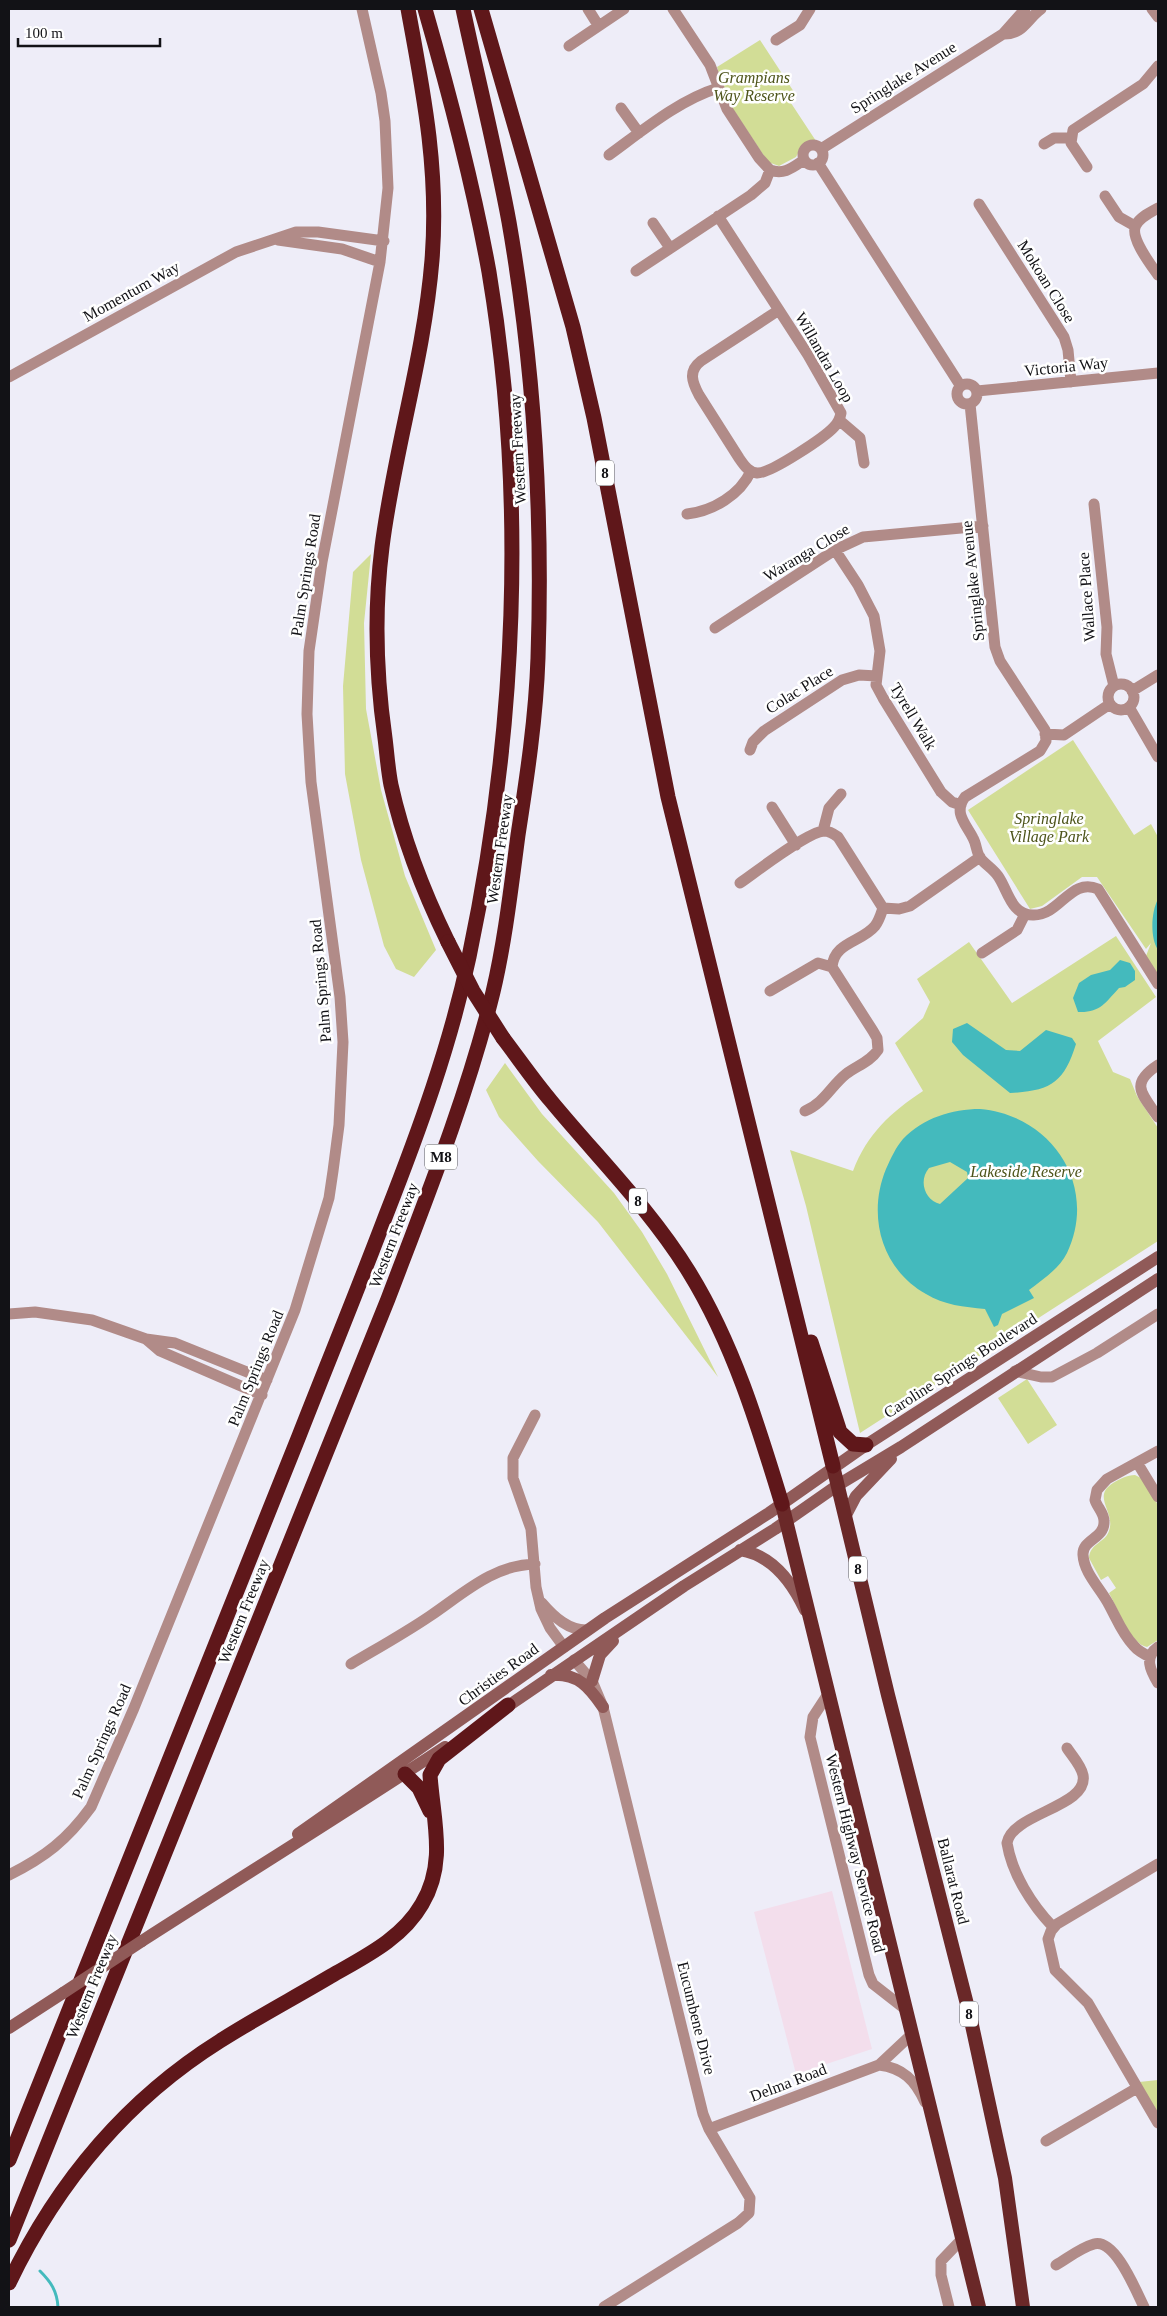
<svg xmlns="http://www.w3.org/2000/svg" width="1167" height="2316" font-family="'Times New Roman',serif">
<rect width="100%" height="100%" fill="#eeedf8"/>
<!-- commercial -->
<path fill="#f3deec" d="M832,1891L872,2049L796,2074L754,1912Z"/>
<!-- green -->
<path fill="#d2dd96" d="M760,40L794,92L787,97L816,141L803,144L796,157L779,166L768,162L727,100L717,67Z
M371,554L364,623L366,709L381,790L405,876L436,950L414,977L396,969L384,946L361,860L345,774L343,686L353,572Z
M1073,740L1134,835L1151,824L1158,837V975L1146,956L1151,943L1146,949L1097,877H1082L1042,906L1030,909L968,810Z
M1116,936L1156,997L1098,1041L1113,1072L1130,1079L1137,1096L1158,1128V1241L860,1433L806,1206L790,1150L853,1171C867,1134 891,1112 923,1091L895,1043L923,1018L930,1002L917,979L969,942L1012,1003Z
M505,1063L542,1114L614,1193L642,1232L667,1274L718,1377L598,1222L538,1161L499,1117L486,1090Z
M1027,1379L1057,1425L1028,1444L998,1398Z
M1135,1475L1141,1478L1158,1505V1640L1147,1647C1130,1644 1117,1607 1109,1593L1116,1588L1108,1576L1101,1580L1089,1558C1090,1543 1105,1543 1109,1531C1116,1512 1091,1497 1113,1483C1120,1479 1127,1475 1135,1475Z
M1158,2080V2115L1139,2082Z"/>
<!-- water -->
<path fill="#44babd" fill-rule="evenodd" d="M1158,899V950C1150,938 1151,912 1158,899Z
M1120,960L1130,963L1135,971V980L1125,987L1119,988C1105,1003 1100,1013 1078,1012L1073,998L1079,983L1091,975L1110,970Z
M967,1023L1006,1050L1020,1051L1046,1030L1072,1038L1076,1044C1064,1083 1050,1091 1010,1093L963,1055L952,1042L953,1029Z
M980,1109C1051,1115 1099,1185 1067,1253C1059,1269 1042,1280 1029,1290L1034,1298L1002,1314L998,1325L994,1327L985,1309C964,1307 944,1305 926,1294C881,1269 867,1215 886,1169C891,1158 896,1147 903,1139C923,1118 952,1109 980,1109ZM950,1162L967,1172L968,1178L940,1204C925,1200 918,1181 929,1168Z"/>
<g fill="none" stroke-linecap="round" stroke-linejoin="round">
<!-- stream -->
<path stroke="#44babd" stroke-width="3" d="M40,2271C51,2282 57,2291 58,2307"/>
<!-- minor -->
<path stroke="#b18b88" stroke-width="11" d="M588,9L598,25
M673,9L710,65L727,109L759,158L770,170
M1152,9L1158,17
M1003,34C1023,35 1027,19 1041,9
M776,40L800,25L810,9
M569,46L624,9
M621,108L639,133
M1044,144L1054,138H1070
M803 155a10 10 0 1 1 20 0a10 10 0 1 1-20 0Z
M821,149L1003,34L1025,9
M609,155C642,131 679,100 718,88
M818,163L960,385
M1087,167L1071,143L1073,130L1143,84L1158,66
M1105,196L1119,217L1135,226
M979,204L1064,337L1068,350L1071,382
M1158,208C1151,212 1140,217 1136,225C1129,237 1151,265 1158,275
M718,216L808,355L841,413C840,419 838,423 834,427C825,437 770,474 757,473C748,472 744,465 739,458L699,395C692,382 688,371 701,361L779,310
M653,223L670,248
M278,240L342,249L380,262
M636,271L751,195L765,183L770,170C784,175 792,168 804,160
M9,377L236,252L296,232H318L384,241
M957 394a10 10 0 1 1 20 0a10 10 0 1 1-20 0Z
M977,391L1158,373
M970,404L995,647L1000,661L1045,730L1046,741L1040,751L965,797C953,813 966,824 973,838C977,845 976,853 981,859C986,865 993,869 998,876C1008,890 1011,916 1034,915C1060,915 1071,877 1098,889L1158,984
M839,420L860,438L864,463
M1094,504L1107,627L1106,654L1114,686
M687,514C713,511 740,495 751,471
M835,550L858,585L874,616L880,651L876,685L883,698L941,792L952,802L961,805
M715,628L835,550L863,537L983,526
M1108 697a13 13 0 1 1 26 0a13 13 0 1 1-26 0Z
M1132,691L1158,675
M1129,707L1158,757
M1045,734L1064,735L1110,704
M750,750L753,742L764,731L842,680L859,675L877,676
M772,807L796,845
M823,831L829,808L841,794
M740,883C756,872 807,832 824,831C829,831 834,834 838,837L883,908
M982,953L1017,930L1025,914
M770,991L818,963L832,967
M1158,1065C1129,1084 1142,1094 1158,1117
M805,1111C824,1103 831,1086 846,1074C856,1066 870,1062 878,1050L877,1038L873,1031L832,967C834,942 862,942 875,926C879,921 881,914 883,908L899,909L910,906L980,857
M9,1314L35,1312L92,1320L146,1339L175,1343L267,1380
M146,1339L160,1351L262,1395
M1015,1371L1041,1377H1052L1097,1353L1158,1314
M535,1415L513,1458V1478L531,1529L536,1587L541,1609L550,1628L564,1647
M1138,1464L1158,1497
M542,1603C554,1617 569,1631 588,1630
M1158,1647C1144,1657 1150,1670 1158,1683
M1150,1657C1144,1654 1138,1651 1134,1646C1122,1634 1116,1617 1108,1603C1100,1588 1084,1573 1083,1555C1082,1539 1105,1539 1104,1521C1104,1513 1097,1507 1095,1500L1097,1490L1107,1479L1158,1451
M574,1660L592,1681L603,1707L703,2114L709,2129L750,2198L749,2213L738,2223L604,2307
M351,1664C378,1648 405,1633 430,1616C464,1593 493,1565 535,1564
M828,1694L813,1717L810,1737L869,1975L873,1984L905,2009
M1158,1864L1057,1924L1051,1931L1048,1939L1055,1970L1088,2003L1158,2123
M9,1875C45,1857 67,1840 91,1807L134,1708L295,1310L329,1198L333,1171L339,1125L343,1042L340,997L311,782L307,714L309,651L322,562L380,262L388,188L385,121L381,93L362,9
M1053,1927C1032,1905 1012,1874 1007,1843C1012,1813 1089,1807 1083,1775C1081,1765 1072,1756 1067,1748
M879,2065C903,2068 915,2080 925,2102
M709,2129L879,2065L911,2035
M1046,2141L1137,2088
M1056,2265C1068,2258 1080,2248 1094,2244C1115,2238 1136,2291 1144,2307
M949,2307L941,2275V2261L962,2239"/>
<!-- secondary -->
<path stroke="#905a58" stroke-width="12" d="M845,1517L856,1496L891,1459
M740,1550C772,1555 792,1582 805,1610
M551,1675C578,1673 589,1687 603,1707
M592,1681L600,1655L613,1641
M502,1710L684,1586L775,1529L838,1485L901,1447L1158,1279
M298,1834L605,1618L769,1513L866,1445L1158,1257
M142,1941C243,1876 345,1813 445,1747
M9,2028L63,1993"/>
<!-- trunk -->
<path stroke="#6a2828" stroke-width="14" d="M833,1466L888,1695L970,2016L1005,2178L1023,2307
M782,1504L979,2307"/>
<!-- motorway -->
<path stroke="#5f171a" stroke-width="15" d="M408,9C424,95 439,172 432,260C424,358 394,451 382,547C374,611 376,675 385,738C387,754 388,770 391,785C403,839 424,893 448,942
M481,9L573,327L594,418L668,797L833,1466
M503,1038C519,1059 534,1081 551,1101C598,1158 650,1209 689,1272C733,1343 758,1425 782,1504
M811,1342L840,1432L853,1444L866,1445
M405,1774L419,1788L430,1811
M9,2160C106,1919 203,1678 299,1436C328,1362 358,1289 386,1215C419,1131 450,1046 469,957C516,734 527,498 489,272C473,183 450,96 425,9
M9,2240L388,1299C426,1199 467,1097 493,992C505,941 511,888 518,835C527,777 536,717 538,658C543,512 534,366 509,222C496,151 478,80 463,9
M9,2283C57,2183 126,2100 220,2041C256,2018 294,1998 331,1976C364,1957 402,1939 422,1904C447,1862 433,1820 430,1775L439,1759L508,1705"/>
<!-- secondary-bridge -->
<path stroke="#905a58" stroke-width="12" d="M63,1993L142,1941"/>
<!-- motorway-bridge -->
<path stroke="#5f171a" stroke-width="15" d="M448,942L473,991L503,1038"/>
</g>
<g text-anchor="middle" stroke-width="5" stroke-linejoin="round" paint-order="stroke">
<!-- shield labels -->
<g fill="#fff" stroke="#59595c" stroke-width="1">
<rect x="596" y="460.5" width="18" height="25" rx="4"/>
<rect x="425" y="1144.5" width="32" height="25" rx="4"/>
<rect x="629" y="1188.5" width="18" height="25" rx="4"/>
<rect x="849" y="1556.5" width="18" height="25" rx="4"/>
<rect x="960" y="2001.5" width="18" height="25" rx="4"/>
</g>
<g font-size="15" font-weight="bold" fill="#121216">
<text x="605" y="478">8</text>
<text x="441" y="1162">M8</text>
<text x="638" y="1206">8</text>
<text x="858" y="1574">8</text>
<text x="969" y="2019">8</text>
</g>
<!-- park labels -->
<g font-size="16" font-style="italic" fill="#4d541a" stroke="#fff">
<text x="754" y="83">Grampians<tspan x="754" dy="18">Way Reserve</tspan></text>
<text x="1049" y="824">Springlake<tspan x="1049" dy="18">Village Park</tspan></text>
<text x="1026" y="1177">Lakeside Reserve</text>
</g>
<!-- street labels -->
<g font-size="16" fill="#121216" stroke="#fff">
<text transform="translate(903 77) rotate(-32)" y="6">Springlake Avenue</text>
<text transform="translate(1047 281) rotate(58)" y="6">Mokoan Close</text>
<text transform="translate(131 291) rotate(-29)" y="6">Momentum Way</text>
<text transform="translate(825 357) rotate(60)" y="6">Willandra Loop</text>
<text transform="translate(1066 366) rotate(-6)" y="6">Victoria Way</text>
<text transform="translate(517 449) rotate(-93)" y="6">Western Freeway</text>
<text transform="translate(806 552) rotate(-31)" y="6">Waranga Close</text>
<text transform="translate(305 575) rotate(-81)" y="6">Palm Springs Road</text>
<text transform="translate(972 581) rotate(-96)" y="6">Springlake Avenue</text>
<text transform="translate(1086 597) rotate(-94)" y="6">Wallace Place</text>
<text transform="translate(799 689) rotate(-32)" y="6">Colac Place</text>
<text transform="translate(914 716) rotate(59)" y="6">Tyrell Walk</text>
<text transform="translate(499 849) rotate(-82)" y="6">Western Freeway</text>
<text transform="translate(320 981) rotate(-95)" y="6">Palm Springs Road</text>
<text transform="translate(393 1235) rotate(-69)" y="6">Western Freeway</text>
<text transform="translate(960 1365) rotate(-33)" y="6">Caroline Springs Boulevard</text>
<text transform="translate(255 1368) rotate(-68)" y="6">Palm Springs Road</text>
<text transform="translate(243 1611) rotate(-68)" y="6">Western Freeway</text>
<text transform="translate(498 1674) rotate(-36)" y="6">Christies Road</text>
<text transform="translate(101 1741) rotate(-66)" y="6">Palm Springs Road</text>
<text transform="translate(856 1853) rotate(76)" y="6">Western Highway Service Road</text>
<text transform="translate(954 1881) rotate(76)" y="6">Ballarat Road</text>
<text transform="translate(91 1986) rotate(-68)" y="6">Western Freeway</text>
<text transform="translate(697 2018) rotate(76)" y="6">Eucumbene Drive</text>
<text transform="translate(788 2082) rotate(-21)" y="6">Delma Road</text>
</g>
</g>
<!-- border -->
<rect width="1167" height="2316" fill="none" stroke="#121216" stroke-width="20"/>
<!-- scale -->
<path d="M18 38v8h142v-8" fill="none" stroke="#121216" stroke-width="2.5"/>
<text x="25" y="38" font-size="15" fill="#121216" stroke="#ffffff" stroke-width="4" paint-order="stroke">100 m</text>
</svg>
